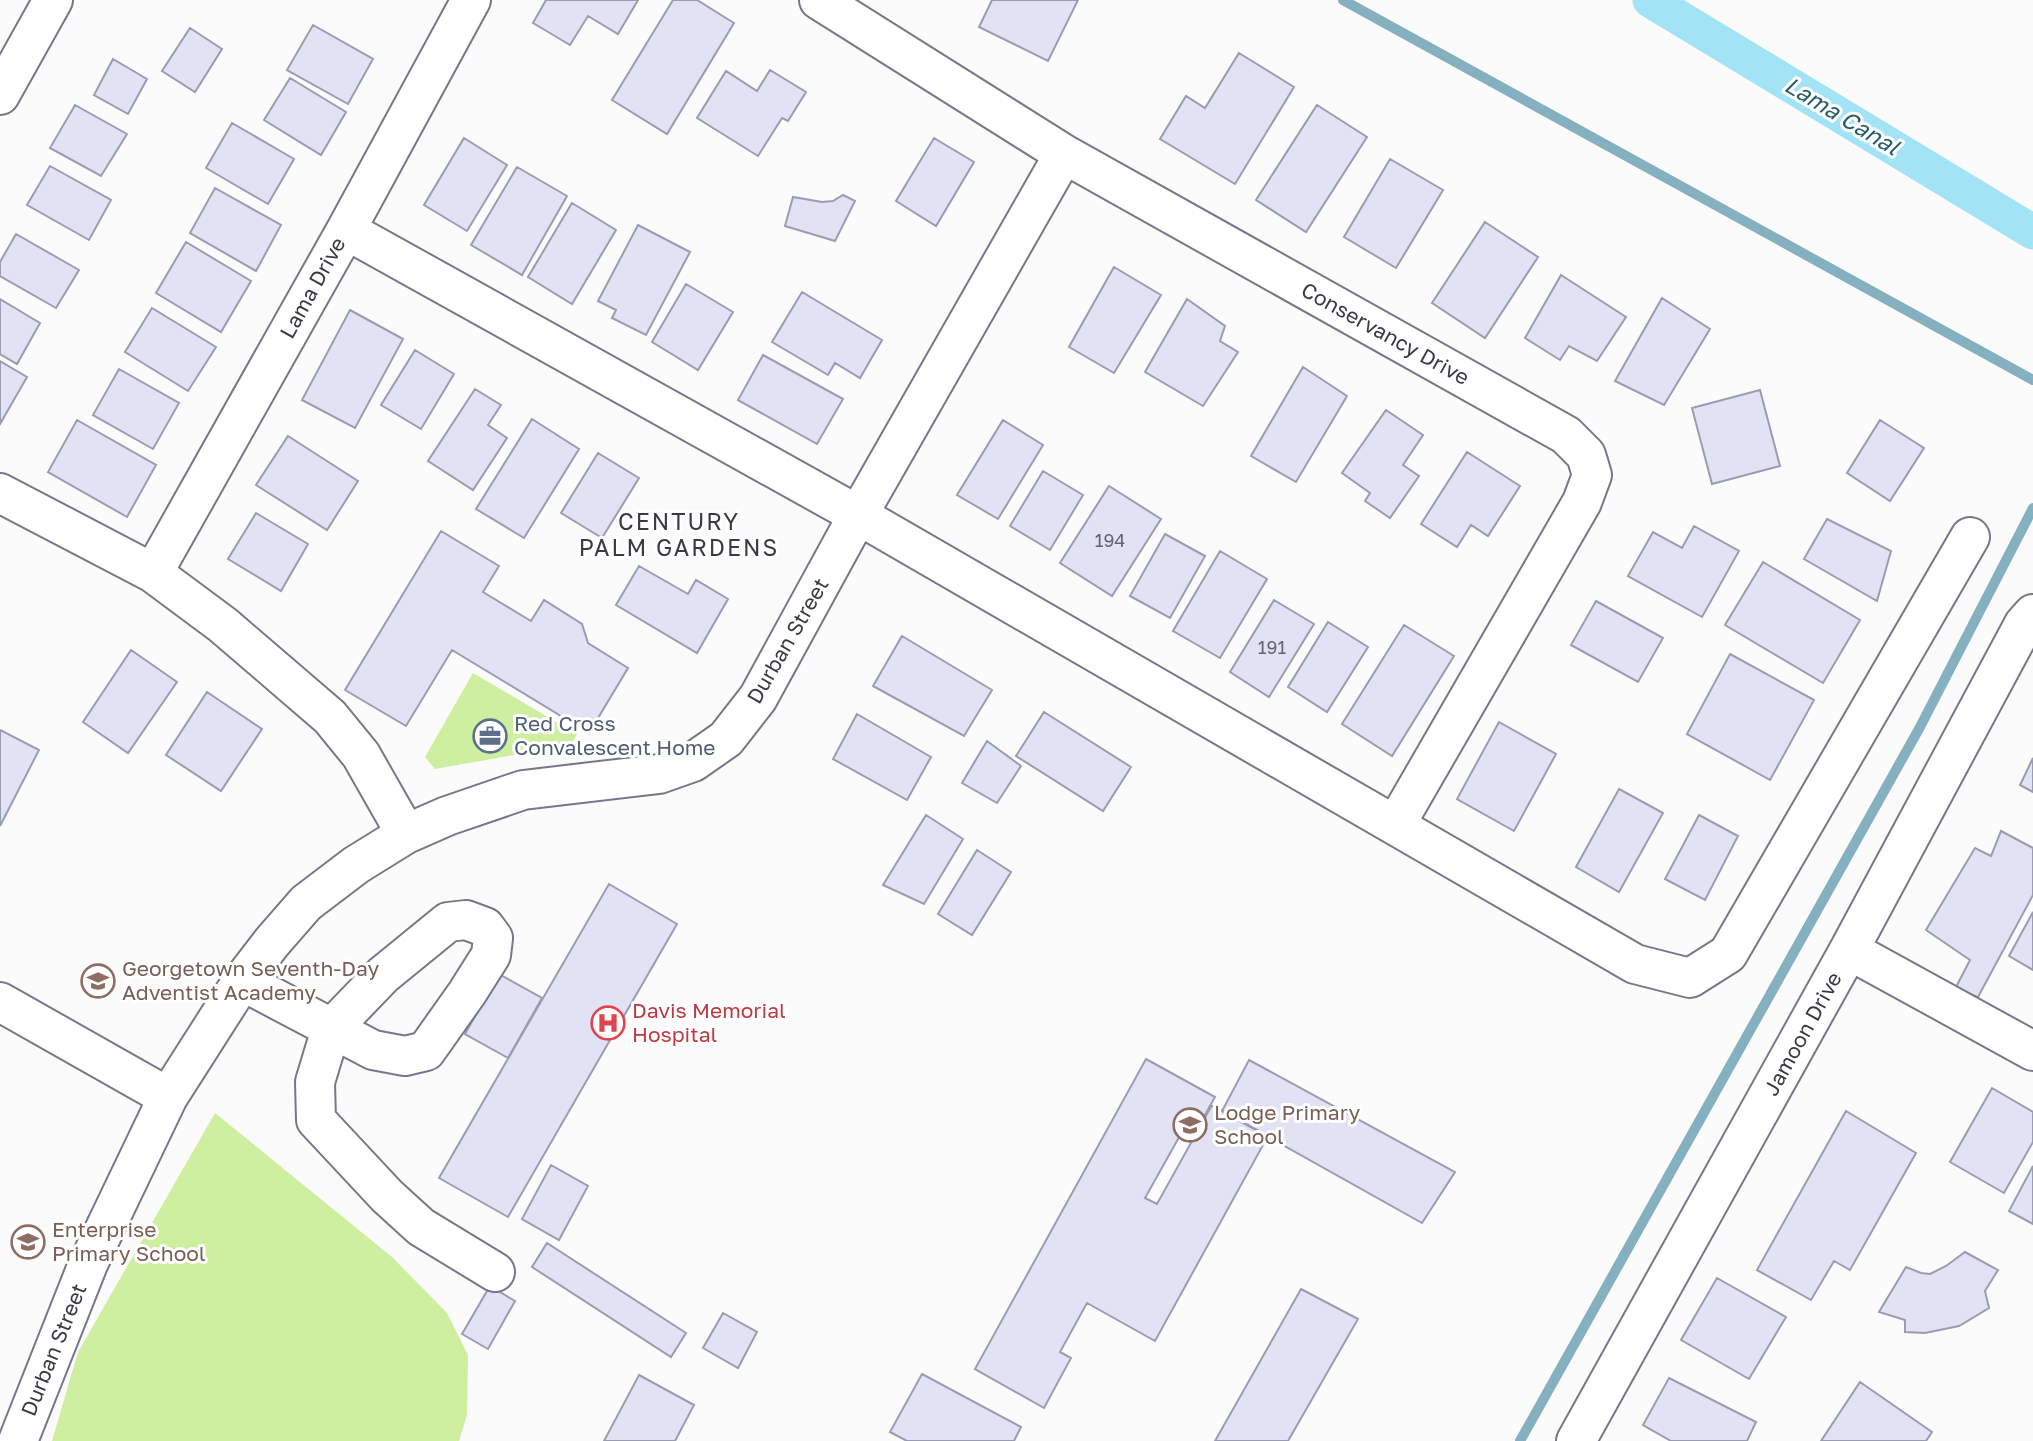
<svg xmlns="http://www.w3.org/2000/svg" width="2033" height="1441" font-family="'Golos Text',sans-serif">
<rect width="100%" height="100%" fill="#fbfbfb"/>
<!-- green -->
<path fill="#cdef9f" d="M473,673L577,734L571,745L435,769L425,757Z
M215,1113L392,1257L447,1313L468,1355L467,1415L459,1441H52L78,1352Z"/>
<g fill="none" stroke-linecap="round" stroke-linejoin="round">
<!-- stream -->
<path stroke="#84b0c0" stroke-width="10" d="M1343,0L2033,380
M1520,1441L1920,727L2033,508"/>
<!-- canal -->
<path stroke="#a3e3f6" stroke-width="35" d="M1650,0L2033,232"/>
</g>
<!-- building -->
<path fill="#e1e3f4" stroke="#9a9cb2" stroke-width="2" d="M546,0H638L618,34L588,16L570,45L533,23Z
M673,0H697L734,23L667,134L612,100Z
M992,0H1078L1048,61L979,27Z
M313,25L373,59L348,104L287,70Z
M190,28L222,49L195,92L162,71Z
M1239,53L1294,87L1235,184L1160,139L1186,96L1205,108Z
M113,59L147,79L128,114L94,95Z
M770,70L806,92L788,121L782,118L758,156L697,118L726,71L757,91Z
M290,78L346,112L321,155L264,120Z
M75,105L127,134L101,176L50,148Z
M1317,105L1367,137L1306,232L1256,200Z
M232,123L294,159L268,204L206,168Z
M464,138L507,165L467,231L424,205Z
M934,138L974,162L936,226L896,201Z
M1390,159L1443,190L1396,268L1344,237Z
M50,166L111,200L89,240L27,205Z
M517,167L567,196L522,275L471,245Z
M215,188L281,225L256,271L190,233Z
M843,195L855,201L835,241L785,226L793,197L822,202L833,201Z
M572,203L616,230L572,304L528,277Z
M1485,222L1538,257L1485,338L1432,303Z
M638,225L690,252L646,335L612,318L616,310L598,301Z
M16,234L79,270L56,308L0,276V262Z
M186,242L251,281L221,332L156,293Z
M1114,267L1161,295L1114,373L1069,347Z
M1561,275L1626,317L1597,361L1569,346L1560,360L1525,338Z
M686,284L733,312L698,370L652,342Z
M802,292L882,340L860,378L835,363L828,375L772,342Z
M1662,298L1710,329L1664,405L1615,381Z
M0,299L40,323L17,364L0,354Z
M1187,299L1225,326L1220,341L1238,352L1203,406L1145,372Z
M152,308L216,347L188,391L125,352Z
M350,310L403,339L355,428L302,400Z
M415,350L454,374L421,429L381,405Z
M763,355L843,399L817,444L738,400Z
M0,361L27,377L0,424Z
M1303,367L1347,396L1296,482L1251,456Z
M119,369L179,403L153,449L93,415Z
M475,389L501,405L488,425L507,438L473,490L428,461Z
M1760,390L1780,466L1712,484L1692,408Z
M1386,410L1423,435L1403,465L1419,476L1390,518L1365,501L1370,493L1342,473Z
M532,419L579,449L524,538L476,509Z
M77,420L156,465L127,517L48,472Z
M1003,420L1043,445L998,519L957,495Z
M1880,420L1924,448L1890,501L1847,473Z
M288,436L358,481L327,530L256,485Z
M1467,452L1520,486L1488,536L1471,525L1457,547L1421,524Z
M598,453L639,478L602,538L561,513Z
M1043,471L1083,495L1050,550L1010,526Z
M1109,486L1161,519L1112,596L1060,563Z
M256,513L308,544L281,591L228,559Z
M1827,519L1891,551L1877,601L1804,559Z
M1694,526L1739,551L1702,617L1628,576L1653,532L1682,548Z
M441,531L499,566L483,592L531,621L544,600L582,624L588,643L628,668L589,733L452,650L406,726L345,690Z
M1165,534L1205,556L1170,618L1130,596Z
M1220,551L1267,579L1220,658L1173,631Z
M1763,562L1860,620L1823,683L1725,625Z
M639,566L688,594L696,580L728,599L697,653L616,605Z
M1274,600L1314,624L1269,697L1230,672Z
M1596,601L1663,638L1638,682L1571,645Z
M1328,622L1368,647L1327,712L1288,687Z
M1404,625L1454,656L1392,756L1342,724Z
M902,636L992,690L964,736L873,686Z
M131,650L177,682L128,753L83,722Z
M1730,654L1814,700L1770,780L1687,734Z
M207,692L262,729L221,791L166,755Z
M1044,712L1131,767L1103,811L1016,756Z
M857,714L931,757L907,800L833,759Z
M1499,722L1556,754L1514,831L1457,799Z
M0,730L39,750L0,826Z
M987,741L1021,766L997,803L962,783Z
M2033,758V792L2020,785Z
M1619,789L1663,813L1619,892L1576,867Z
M926,815L963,839L924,904L883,885Z
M1699,815L1738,836L1705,900L1665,879Z
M2001,831L2033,848V895L1978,997L1955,989L1970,960L1926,930L1975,848L1991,856Z
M977,850L1011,872L972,935L938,914Z
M609,884L677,924L508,1217L439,1178Z
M2033,912V970L2009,956Z
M499,974L542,998L508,1058L465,1034Z
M1146,1059L1215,1097L1192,1138L1182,1132L1145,1198L1157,1204L1212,1105L1268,1136L1155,1341L1087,1303L1060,1352L1071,1358L1044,1408L975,1369Z
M1249,1060L1455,1172L1422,1223L1222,1111Z
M1992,1088L2033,1112V1142L2004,1193L1950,1162Z
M1846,1111L1916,1153L1850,1270L1834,1261L1811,1300L1757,1270Z
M551,1165L588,1186L559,1240L522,1219Z
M2033,1166V1224L2009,1211Z
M547,1243L686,1333L671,1357L532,1267Z
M1965,1252L1998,1270L1985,1291L1989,1308L1959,1326L1925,1333L1905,1332V1320L1879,1312L1906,1267L1921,1273L1930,1274L1946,1266Z
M1717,1278L1786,1317L1749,1379L1681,1340Z
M490,1286L515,1301L488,1349L462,1334Z
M1301,1289L1358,1319L1288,1441H1215Z
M723,1313L757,1332L738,1368L703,1348Z
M922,1374L1021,1427L1014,1441H907L890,1432Z
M639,1375L694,1405L675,1441H604Z
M1669,1378L1756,1422L1747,1441H1671L1643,1425Z
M1860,1382L1932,1432L1926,1441H1821Z"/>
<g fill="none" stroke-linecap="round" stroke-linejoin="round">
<defs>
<path id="minor" d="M819,0L1064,154L1566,435L1586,455L1592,475L1582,502L1396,824
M0,95L53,0
M346,230L858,515L1635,964L1690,978L1728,954L1970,537
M0,493L153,573L223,625L330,717L361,755L406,834
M153,573L346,230L471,0
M1849,950L2033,1051
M242,981L373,1050L405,1056L426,1051L467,993L491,955L493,938L485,927L466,920L448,922L383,975L331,1029L315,1082L316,1120L387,1196L421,1227L495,1272
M0,1002L168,1097
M18,1441L88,1264L168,1097L242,981L272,942L306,903L356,865L406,834L447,816L523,790L659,774L693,762L726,739L758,698L858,515L1064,154
M1576,1441L1849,950L2024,624L2033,614"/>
</defs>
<!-- minor casing -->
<use href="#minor" stroke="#78768b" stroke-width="42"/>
<!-- minor -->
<use href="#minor" stroke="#fff" stroke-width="38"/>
</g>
<!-- icons -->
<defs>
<symbol id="office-ring" viewBox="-11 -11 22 22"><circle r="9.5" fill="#fff" stroke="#5c6f8a" stroke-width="1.5"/><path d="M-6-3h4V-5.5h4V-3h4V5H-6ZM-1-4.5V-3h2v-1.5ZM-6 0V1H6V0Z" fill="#5c6f8a"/></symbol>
<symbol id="school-ring" viewBox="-11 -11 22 22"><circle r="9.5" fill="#fff" stroke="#8d6e63" stroke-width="1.5"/><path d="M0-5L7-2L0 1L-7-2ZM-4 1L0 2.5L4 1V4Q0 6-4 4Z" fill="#8d6e63"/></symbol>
<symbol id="hospital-ring" viewBox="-11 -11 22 22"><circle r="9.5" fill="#fff" stroke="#e0444e" stroke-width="1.5"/><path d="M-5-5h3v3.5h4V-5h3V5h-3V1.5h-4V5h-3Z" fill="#e0444e"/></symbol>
</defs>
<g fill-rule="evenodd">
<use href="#office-ring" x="471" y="717" width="38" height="38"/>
<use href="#school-ring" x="79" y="962" width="38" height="38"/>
<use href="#hospital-ring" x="589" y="1004" width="38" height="38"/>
<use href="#school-ring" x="1171" y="1106" width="38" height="38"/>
<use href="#school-ring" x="9" y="1223" width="38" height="38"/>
</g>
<g text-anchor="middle" stroke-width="6" stroke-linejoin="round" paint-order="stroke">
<!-- number labels -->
<g font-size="18" fill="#64646f">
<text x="1110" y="547">194</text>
<text x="1272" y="654">191</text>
</g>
<!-- street labels -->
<g font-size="21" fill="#3b3a43" stroke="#fff">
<text transform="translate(313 288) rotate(-61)" y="7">Lama Drive</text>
<text transform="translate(1385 334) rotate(29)" y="7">Conservancy Drive</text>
<text transform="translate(788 641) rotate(-60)" y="7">Durban Street</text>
<text transform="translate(1803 1034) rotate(-61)" y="7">Jamoon Drive</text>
<text transform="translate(54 1350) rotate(-68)" y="7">Durban Street</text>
</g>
<!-- service labels -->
<g font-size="21" fill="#4e5e75" stroke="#fff" text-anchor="start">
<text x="514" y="731">Red Cross<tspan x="514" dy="24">Convalescent Home</tspan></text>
</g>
<!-- education labels -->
<g font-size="21" fill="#785e54" stroke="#fff" text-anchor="start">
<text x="122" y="976">Georgetown Seventh-Day<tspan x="122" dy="24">Adventist Academy</tspan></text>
<text x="1214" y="1120">Lodge Primary<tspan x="1214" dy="24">School</tspan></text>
<text x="52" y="1237">Enterprise<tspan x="52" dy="24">Primary School</tspan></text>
</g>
<!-- health labels -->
<g font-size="21" fill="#be3a42" stroke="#fff" text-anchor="start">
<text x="632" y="1018">Davis Memorial<tspan x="632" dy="24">Hospital</tspan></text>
</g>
<!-- water labels -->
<g font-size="23" font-style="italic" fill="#295c69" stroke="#fff">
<text transform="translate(1842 116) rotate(31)" y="8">Lama Canal</text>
</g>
<!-- neighbourhood labels -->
<g font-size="23" letter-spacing="2" fill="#3b3a43" stroke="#fff">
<text x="679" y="530">CENTURY<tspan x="679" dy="26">PALM GARDENS</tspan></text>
</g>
</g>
</svg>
